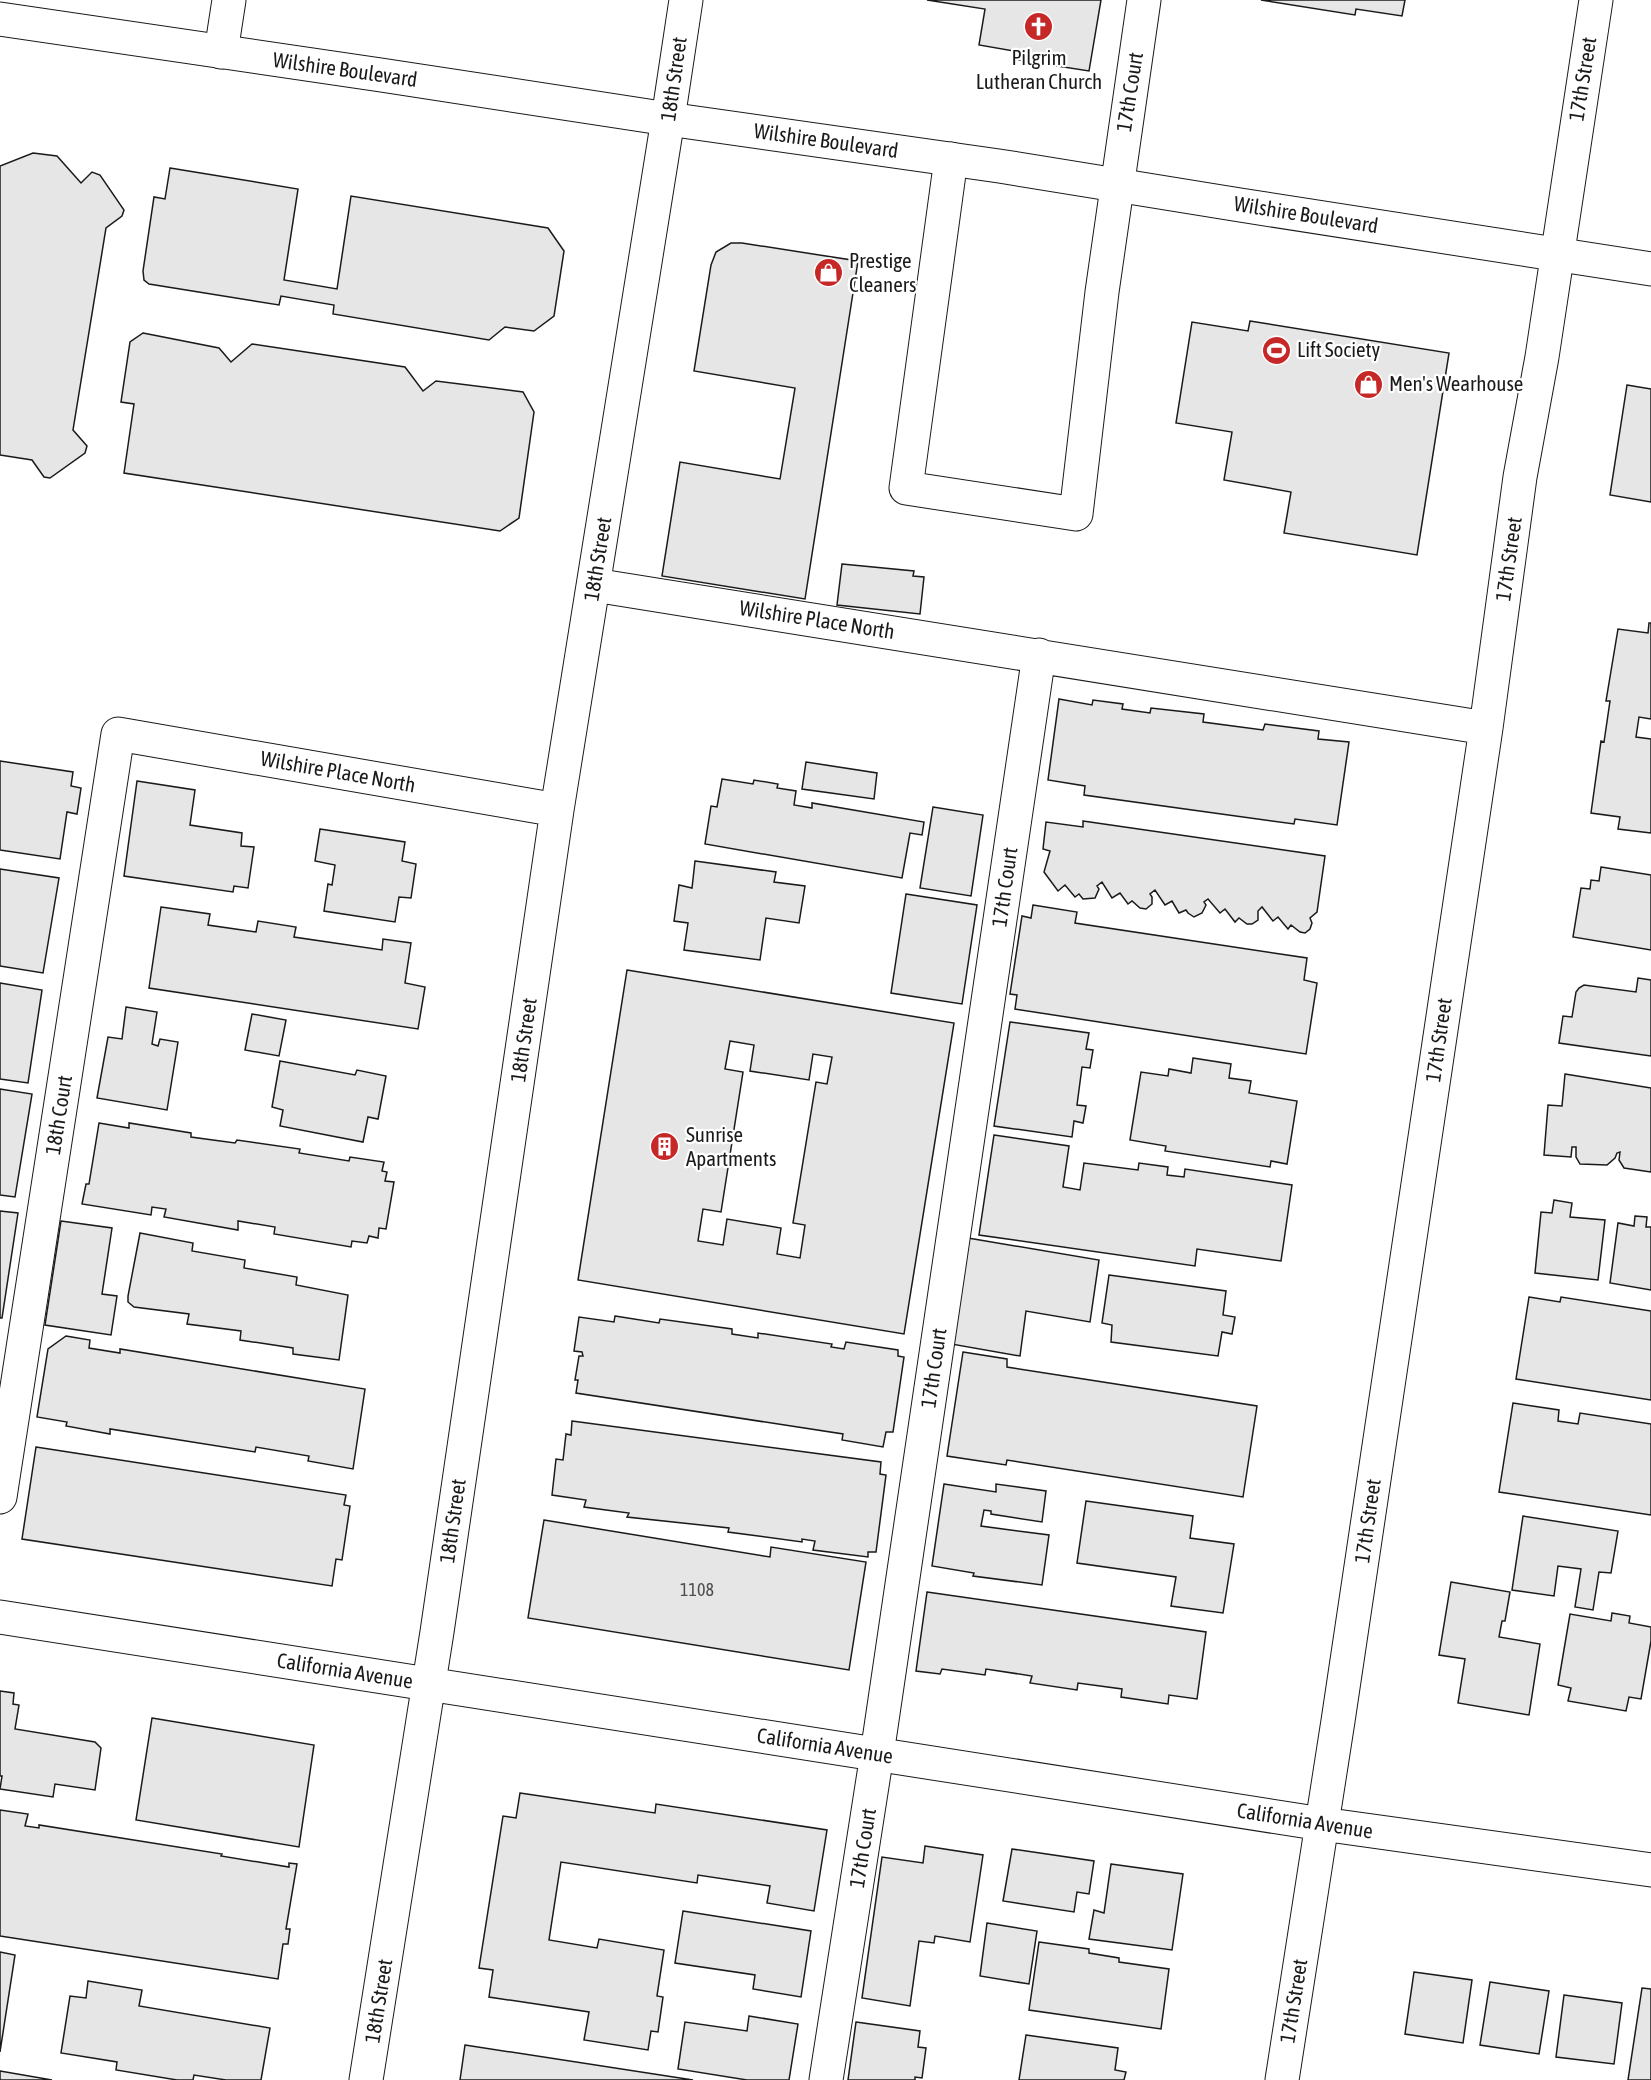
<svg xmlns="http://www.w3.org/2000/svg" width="1651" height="2080" font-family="'Asap Condensed',sans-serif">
<rect width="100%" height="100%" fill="#fff"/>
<!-- building -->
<path fill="#e6e6e6" stroke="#1a1a1a" stroke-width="1.5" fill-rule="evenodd" d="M927,0H1101L1089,71L1019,60L1020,52L979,45L985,9Z
M1261,0H1405L1402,16L1356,9L1355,15Z
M33,153L57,156L81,183L92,172L100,175L124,210L122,216L106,228L73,430L87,446L85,453L50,478L44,477L32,460L0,455V166Z
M170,168L298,189L284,280L337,289L351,196L548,228L564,251L554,316L534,331L505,327L489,340L333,314L334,305L281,296L279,305L149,284L144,280L143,271L154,197L165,199Z
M731,243H742L858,261L805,599L662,576L680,462L780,479L795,388L694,371L711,265L716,252Z
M1250,321L1449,353L1417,555L1284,533L1291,492L1224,480L1232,432L1176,423L1192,322L1248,331Z
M143,333L219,348L231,362L252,344L405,367L423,391L436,381L523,392L534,412L519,518L500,531L124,473L134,404L121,402L130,342Z
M1627,385L1651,389V502L1610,495Z
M842,564L914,571L913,576L924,577L920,614L837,605Z
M1649,623H1651V719L1639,717L1636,737L1651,739V833L1618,829L1620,817L1591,813L1601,741L1604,742L1610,701H1606L1618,629L1648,633Z
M1059,699L1092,705L1093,700L1123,704L1122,709L1150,713L1151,708L1204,714L1203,722L1263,730L1265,724L1319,731L1318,739L1349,742L1337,825L1295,819L1294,824L1084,795L1085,786L1048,780Z
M0,761L73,772L71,786L81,788L77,814L67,812L60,859L0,850Z
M806,762L877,773L874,799L802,789Z
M722,779L753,784L754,780L778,784L777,788L796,791L794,805L812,808V803L924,822L922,835L910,833L902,878L705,844L711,806L717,807Z
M137,781L195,790L190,825L242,833L241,846L254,847L248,888L234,886L233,892L124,876Z
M933,807L983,815L971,896L920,888Z
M1083,821L1325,856L1317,912L1310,918L1312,923L1310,929L1305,933L1300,932L1291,925L1288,929L1278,917L1273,921L1262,907L1258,911V920L1252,924H1247L1239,918L1235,922L1225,909L1220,913L1208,899L1204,902L1206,905L1202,913L1194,917L1188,913L1186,910L1179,913L1172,901L1165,905L1155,890L1150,894L1152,897V904L1146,909L1140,908L1132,901L1128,904L1120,893L1112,898L1102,882L1097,886L1099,889L1095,898L1083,899L1079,894L1075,897L1065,885L1058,891L1044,872L1050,851L1043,849L1046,822L1083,827Z
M320,829L405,842L402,861L416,864L411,898L399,897L395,922L324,911L328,884L332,885L335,865L315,861Z
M695,861L776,872L774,882L805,886L799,923L766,918L760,960L684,950L688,923L674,921L679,885L692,888Z
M1601,867L1651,875V950L1573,937L1581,888L1590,889L1591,880L1599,881Z
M0,869L59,878L43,973L0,966Z
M906,894L977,905L962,1004L891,993Z
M1033,905L1077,912L1075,923L1307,958L1304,980L1317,983L1306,1054L1015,1009L1017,995L1010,994L1022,916L1031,918Z
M161,907L210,914L208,925L256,932L258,921L296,927L294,937L382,950L383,939L411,943L405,983L425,987L418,1029L149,988Z
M627,970L954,1023L904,1334L578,1280ZM730,1041L754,1045L750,1071L809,1080L813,1054L832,1057L827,1084L816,1082L793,1223L805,1225L800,1258L777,1254L781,1228L727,1219L723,1245L698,1241L703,1209L721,1212L743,1072L725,1069Z
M1638,978L1651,980V1056L1559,1043L1563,1016L1572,1017L1576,992L1579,988L1584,985L1636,992Z
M0,983L42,990L28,1083L0,1079Z
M126,1007L157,1012L152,1044L158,1046L160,1039L178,1042L167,1110L97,1098L108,1037L122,1039Z
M252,1014L286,1020L279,1056L245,1050Z
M1010,1022L1089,1033L1086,1049L1093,1050L1090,1068L1082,1067L1077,1105L1086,1106L1083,1123L1074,1121L1072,1137L994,1126Z
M1193,1058L1231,1064L1229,1078L1251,1081L1249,1093L1297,1101L1287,1164L1271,1161L1270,1167L1165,1151L1166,1146L1130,1140L1141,1072L1168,1076L1169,1069L1191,1073Z
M280,1061L355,1075L357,1070L386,1076L378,1119L368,1117L363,1142L280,1126L283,1110L272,1107Z
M1565,1074L1651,1088V1172L1624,1168L1619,1160L1620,1152L1617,1153L1615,1158L1607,1165L1580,1164L1576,1157V1147H1572L1571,1157L1544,1155L1548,1105L1562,1106Z
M0,1089L32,1094L15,1197L0,1195Z
M99,1123L129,1128V1123L191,1133V1137L235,1143L237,1140L300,1149L299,1153L349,1161L350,1157L384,1162L382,1171L387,1172L385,1181L394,1182L386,1229L379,1228L378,1238L369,1236L367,1243L352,1241L351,1247L274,1234L275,1227L238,1221V1230L164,1217L166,1209L152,1207L151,1215L82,1204L86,1184H89Z
M994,1135L1069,1146L1063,1187L1080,1190L1084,1163L1138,1170L1139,1163L1168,1167L1167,1175L1184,1177L1185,1169L1292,1185L1281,1261L1197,1249L1195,1266L979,1235Z
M1554,1200L1572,1203L1570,1217L1605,1220L1598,1280L1535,1273L1541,1212L1552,1213Z
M0,1211L18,1213L2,1318H0Z
M1635,1216L1647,1217L1646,1227H1651V1290L1610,1283L1618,1223L1634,1226Z
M61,1221L112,1228L102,1294L117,1296L111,1335L45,1325Z
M140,1233L193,1243L192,1251L245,1260L244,1268L297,1277L296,1285L348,1295L339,1360L293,1354V1348L240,1340L241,1331L187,1324L189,1314L134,1307L128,1302V1296Z
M968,1238L1099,1260L1090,1322L1026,1311L1020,1356L951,1344Z
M1109,1275L1226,1291L1223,1315L1235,1317L1232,1334L1222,1332L1218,1356L1111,1342L1112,1325L1102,1323Z
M1529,1297L1560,1302L1561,1297L1651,1311V1400L1516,1379Z
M615,1316L659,1323L660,1319L732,1329V1334L758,1338V1333L832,1344L831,1347L844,1349L846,1342L898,1350V1356L904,1357L893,1432H886L883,1447L842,1440L843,1434L576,1393L578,1380H575L579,1356H583L582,1352L574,1351L579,1317L614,1322Z
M66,1336L90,1340L89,1348L120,1353V1349L365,1389L353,1469L308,1461L309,1456L256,1447L255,1452L110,1429V1434L66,1426L67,1422L37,1417L48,1349Z
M963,1352L1007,1359V1367L1257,1406L1243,1497L1007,1460L1006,1465L947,1456Z
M1513,1403L1559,1410L1558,1421L1578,1424L1580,1413L1651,1424V1515L1499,1492Z
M572,1421L881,1462L880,1474L886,1475L876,1552H868V1557L813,1550L815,1541L802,1539V1542L728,1532L729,1528L627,1517L629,1513L584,1507L586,1500L552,1495L556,1459L563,1460L566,1434L571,1435Z
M36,1447L346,1495L344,1505L350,1506L342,1560L336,1559L332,1586L22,1539Z
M944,1484L996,1492V1484L1046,1491L1042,1522L991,1514V1511L984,1510L981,1526L1049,1535L1042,1585L973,1576L974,1573L932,1566Z
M1086,1501L1193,1516L1190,1538L1234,1544L1223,1613L1171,1606L1176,1577L1077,1563Z
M1523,1516L1618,1531L1611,1573L1599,1572L1593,1610L1575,1607L1581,1569L1558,1566L1554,1596L1512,1590Z
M544,1520L770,1557L771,1547L866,1562L849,1670L528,1618Z
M1451,1582L1510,1592L1505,1621H1502L1499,1637L1540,1644L1529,1715L1458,1703L1465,1659L1439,1655Z
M927,1592L1206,1632L1197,1699L1169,1695L1168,1704L1121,1697L1122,1689L1078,1683L1077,1690L1030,1683L1032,1676L986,1669L985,1675L942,1669L940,1674L916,1671Z
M1612,1613L1630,1616L1629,1623L1651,1627V1641L1641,1699L1629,1697L1626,1711L1568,1701L1571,1688L1558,1685L1570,1614L1611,1621Z
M0,1691L14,1693L13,1704L19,1705L15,1729L95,1742L101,1748L95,1790L55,1784L53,1797L0,1789L2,1776H0Z
M152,1718L314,1745L299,1847L136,1820Z
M520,1793L655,1813L656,1804L827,1830L814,1911L767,1903L770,1886L698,1875L697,1883L561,1862L549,1940L597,1948L599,1939L664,1950L657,1996L663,1997L658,2032L651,2031L648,2050L584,2040L589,2012L489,1997L493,1970L479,1968L503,1816L516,1818Z
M0,1810L28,1814L25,1826L39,1828V1825L222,1854L221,1856L289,1867V1863L297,1864L286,1929H290L288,1944H283L278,1979L0,1936Z
M925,1846L983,1855L970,1942L935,1936L934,1943L919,1941L910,2006L862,1998L882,1857L923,1863Z
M1012,1849L1094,1861L1089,1894L1077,1892L1074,1912L1003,1901Z
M1111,1864L1183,1874L1172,1950L1089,1939L1094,1910L1104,1913Z
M683,1911L811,1931L801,1997L753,1989L755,1975L675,1963Z
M987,1923L1037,1931L1029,1984L980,1976Z
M1039,1942L1089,1949V1953L1119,1958V1962L1169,1969L1161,2029L1029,2010Z
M0,1952L15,1955L0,2052Z
M1414,1972L1472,1980L1463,2043L1405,2034Z
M88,1981L142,1990L139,2006L270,2028L261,2080H226L194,2075L193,2080H177L116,2070L117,2062L61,2053L70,1996L86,1998Z
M1490,1982L1549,1991L1539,2054L1480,2045Z
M1642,1988L1651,1989V2080H1628Z
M1564,1995L1622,2003L1614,2064L1556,2057Z
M749,2016L798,2024L789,2080H747L678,2069L685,2022L747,2031Z
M856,2022L920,2031L918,2047L926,2048L922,2078L915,2077V2080H848Z
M1026,2035L1118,2048L1115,2070L1126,2072L1124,2080H1019Z
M465,2045L693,2080H460Z
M0,2071L52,2080H0Z"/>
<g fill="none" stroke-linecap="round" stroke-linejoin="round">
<defs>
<path id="minor" d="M221,52L229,0
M951,159L906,488L1076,514L1102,292L1144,0
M594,585L1486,728
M0,1497L118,734L557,810
M0,1617L1322,1824L1651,1870
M366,2080L437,1632L557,810L668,119L686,0
M826,2080L877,1754L1039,655
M1282,2080L1338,1721L1486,728L1520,477L1542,357L1596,0"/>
<path id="major" d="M0,19L381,75L668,119L999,166L1240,205L1651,269"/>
</defs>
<!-- minor casing -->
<use href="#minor" stroke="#1a1a1a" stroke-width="35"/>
<!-- major casing -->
<use href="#major" stroke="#1a1a1a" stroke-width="35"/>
<!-- minor -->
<use href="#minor" stroke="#fff" stroke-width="33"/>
<!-- major -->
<use href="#major" stroke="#fff" stroke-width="33"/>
</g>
<!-- icons -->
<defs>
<symbol id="church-disc" viewBox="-11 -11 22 22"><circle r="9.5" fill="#c62828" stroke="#fff"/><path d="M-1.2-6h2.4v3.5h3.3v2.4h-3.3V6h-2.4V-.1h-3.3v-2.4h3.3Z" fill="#fff"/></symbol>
<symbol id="shop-disc" viewBox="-11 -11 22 22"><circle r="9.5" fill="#c62828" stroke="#fff"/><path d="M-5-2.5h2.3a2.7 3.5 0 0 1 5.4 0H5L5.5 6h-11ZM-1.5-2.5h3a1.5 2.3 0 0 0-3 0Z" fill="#fff"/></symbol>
<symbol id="stadium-disc" viewBox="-11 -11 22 22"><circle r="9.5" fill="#c62828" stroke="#fff"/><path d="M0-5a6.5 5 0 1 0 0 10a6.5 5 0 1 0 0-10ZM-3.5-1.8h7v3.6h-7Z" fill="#fff"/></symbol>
<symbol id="building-disc" viewBox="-11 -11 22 22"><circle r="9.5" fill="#c62828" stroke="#fff"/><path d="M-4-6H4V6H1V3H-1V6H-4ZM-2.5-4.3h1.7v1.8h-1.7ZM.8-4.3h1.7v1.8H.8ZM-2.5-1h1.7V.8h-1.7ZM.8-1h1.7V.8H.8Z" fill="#fff"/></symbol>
</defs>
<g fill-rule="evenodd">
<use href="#church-disc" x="1022" y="10" width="33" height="33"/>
<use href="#shop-disc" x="812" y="256" width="33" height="33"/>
<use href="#stadium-disc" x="1260" y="334" width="33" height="33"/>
<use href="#shop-disc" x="1352" y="368" width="33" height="33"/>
<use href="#building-disc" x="648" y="1130" width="33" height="33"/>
</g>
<g text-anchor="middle" stroke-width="4.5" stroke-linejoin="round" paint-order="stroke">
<!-- number labels -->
<g font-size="18" fill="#4d4d4d">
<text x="697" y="1596">1108</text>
</g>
<!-- poi labels -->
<g font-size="21" fill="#1a1a1a" stroke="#fff" text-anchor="start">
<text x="1039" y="65" text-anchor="middle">Pilgrim<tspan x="1039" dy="24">Lutheran Church</tspan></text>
<text x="849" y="268">Prestige<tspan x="849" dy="24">Cleaners</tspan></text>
<text x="1297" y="357">Lift Society</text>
<text x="1389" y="391">Men's Wearhouse</text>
<text x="686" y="1142">Sunrise<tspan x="686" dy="24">Apartments</tspan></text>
</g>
<!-- street labels -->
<g font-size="21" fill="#1a1a1a" stroke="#fff">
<text transform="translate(345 70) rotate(8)" y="7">Wilshire Boulevard</text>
<text transform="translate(674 79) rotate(-82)" y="7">18th Street</text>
<text transform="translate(1583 79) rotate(-81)" y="7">17th Street</text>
<text transform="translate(1130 92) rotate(-81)" y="7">17th Court</text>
<text transform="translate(826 141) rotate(8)" y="7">Wilshire Boulevard</text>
<text transform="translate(1306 215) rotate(9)" y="7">Wilshire Boulevard</text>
<text transform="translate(598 559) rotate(-81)" y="7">18th Street</text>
<text transform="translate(1509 559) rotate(-82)" y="7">17th Street</text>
<text transform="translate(817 620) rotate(9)" y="7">Wilshire Place North</text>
<text transform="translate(338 772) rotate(10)" y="7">Wilshire Place North</text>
<text transform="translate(1005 887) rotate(-82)" y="7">17th Court</text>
<text transform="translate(524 1040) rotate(-82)" y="7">18th Street</text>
<text transform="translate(1439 1040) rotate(-82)" y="7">17th Street</text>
<text transform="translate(59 1115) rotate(-81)" y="7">18th Court</text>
<text transform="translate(934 1368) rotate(-82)" y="7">17th Court</text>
<text transform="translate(453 1521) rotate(-82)" y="7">18th Street</text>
<text transform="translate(1368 1521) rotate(-82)" y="7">17th Street</text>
<text transform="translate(345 1671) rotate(9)" y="7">California Avenue</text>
<text transform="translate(825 1746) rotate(9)" y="7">California Avenue</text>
<text transform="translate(1305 1821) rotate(9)" y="7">California Avenue</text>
<text transform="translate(863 1848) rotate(-81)" y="7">17th Court</text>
<text transform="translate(379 2001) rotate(-81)" y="7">18th Street</text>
<text transform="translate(1294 2001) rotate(-81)" y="7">17th Street</text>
</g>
</g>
</svg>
